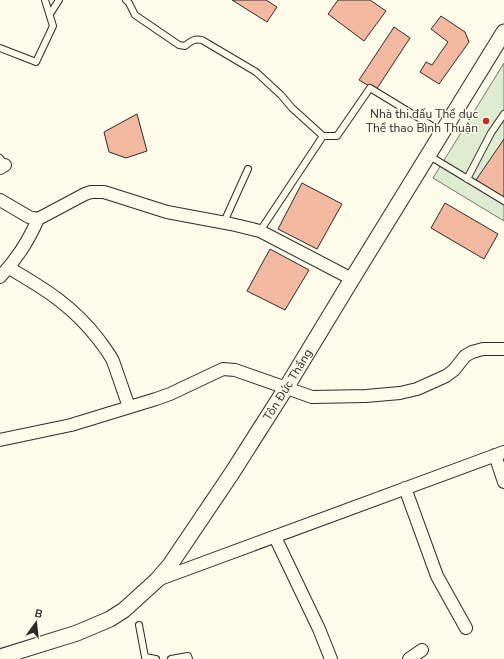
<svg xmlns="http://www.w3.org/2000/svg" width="504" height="659" font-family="'Nunito Sans',sans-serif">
<rect width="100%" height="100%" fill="#fdfbea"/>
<!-- green -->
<path fill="#deebd1" stroke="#74746e" d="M504,63V221L433,178Z"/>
<!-- building -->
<path fill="#f2b8a0" stroke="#2b2b2b" d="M232,0H266L277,7L267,22Z
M338,0H370L386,11L364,41L328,14Z
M441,16L465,32L469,42L439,84L420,72L426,62L432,65L448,42L431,29Z
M394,27L410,38L376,90L359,80Z
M137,114L147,151L126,158L109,152L104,132Z
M504,139V199L476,180Z
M302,183L342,204L317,249L278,229Z
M445,203L498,234L484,259L431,228Z
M270,249L309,270L285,310L247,291Z"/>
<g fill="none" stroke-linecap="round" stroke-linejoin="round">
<defs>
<path id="service" d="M126,0L129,3L135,15L179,45L185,46C191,41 195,38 202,40L256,72L281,95L292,108L323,136H337L370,88L442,132
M50,14L59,0
M0,48L36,62L53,26L45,0
M428,155L504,201
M0,158L5,165
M467,179L491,133L504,114
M224,222L248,169
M260,231L323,136
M139,625L145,657L156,659
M171,659L188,656L189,659"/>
<path id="minor" d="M0,168L5,165
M0,200L29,217L38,219L85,194L91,192H104L167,212L231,224L260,231L352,279
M9,268C45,289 73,306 99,340C104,347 109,353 113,361L129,407
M0,277C16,260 29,240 38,219
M0,440L71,425L156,399L170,394L223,369L235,370L312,397L366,396L400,393L417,389L446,376L454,370L465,356L472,352L483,349H504
M495,455L504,482
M405,488L437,576L466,628
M275,537L319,629L331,659
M157,580L504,452
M409,659L422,650"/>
<g id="tertiary">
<path id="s1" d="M0,657L77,633L110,619L124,610L157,580L170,565L232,473L286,388L352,279L504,32"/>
</g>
</defs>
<!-- service casing -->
<use href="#service" stroke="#2b2b2b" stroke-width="8"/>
<!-- minor casing -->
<use href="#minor" stroke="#2b2b2b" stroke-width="14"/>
<!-- tertiary casing -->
<use href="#tertiary" stroke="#2b2b2b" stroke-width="17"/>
<!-- service -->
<use href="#service" stroke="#fdfbea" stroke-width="6"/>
<!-- minor -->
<use href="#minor" stroke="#fdfbea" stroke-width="12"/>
<!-- tertiary -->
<use href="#tertiary" stroke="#fdfbea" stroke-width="15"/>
</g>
<!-- markers -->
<circle fill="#c62828" stroke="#fdfbea" stroke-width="1.5" cx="486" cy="121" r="4"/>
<g text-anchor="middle" stroke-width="3" stroke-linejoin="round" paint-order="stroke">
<!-- poi labels -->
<g font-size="12" fill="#2b2b2b" stroke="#fdfbea" text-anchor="end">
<text x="478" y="118">Nhà thi đấu Thể dục<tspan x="478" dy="14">Thể thao Bình Thuận</tspan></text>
</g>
<!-- street labels -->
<g font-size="12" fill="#2b2b2b" stroke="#fdfbea">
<text dy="4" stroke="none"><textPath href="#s1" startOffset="413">Tôn Đức Thắng</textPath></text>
</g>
</g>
<!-- north arrow -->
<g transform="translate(36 623) rotate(15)" stroke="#fdfbea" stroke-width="3" paint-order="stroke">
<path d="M0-3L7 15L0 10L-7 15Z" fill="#2b2b2b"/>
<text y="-6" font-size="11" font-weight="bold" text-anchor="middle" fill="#2b2b2b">B</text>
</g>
</svg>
